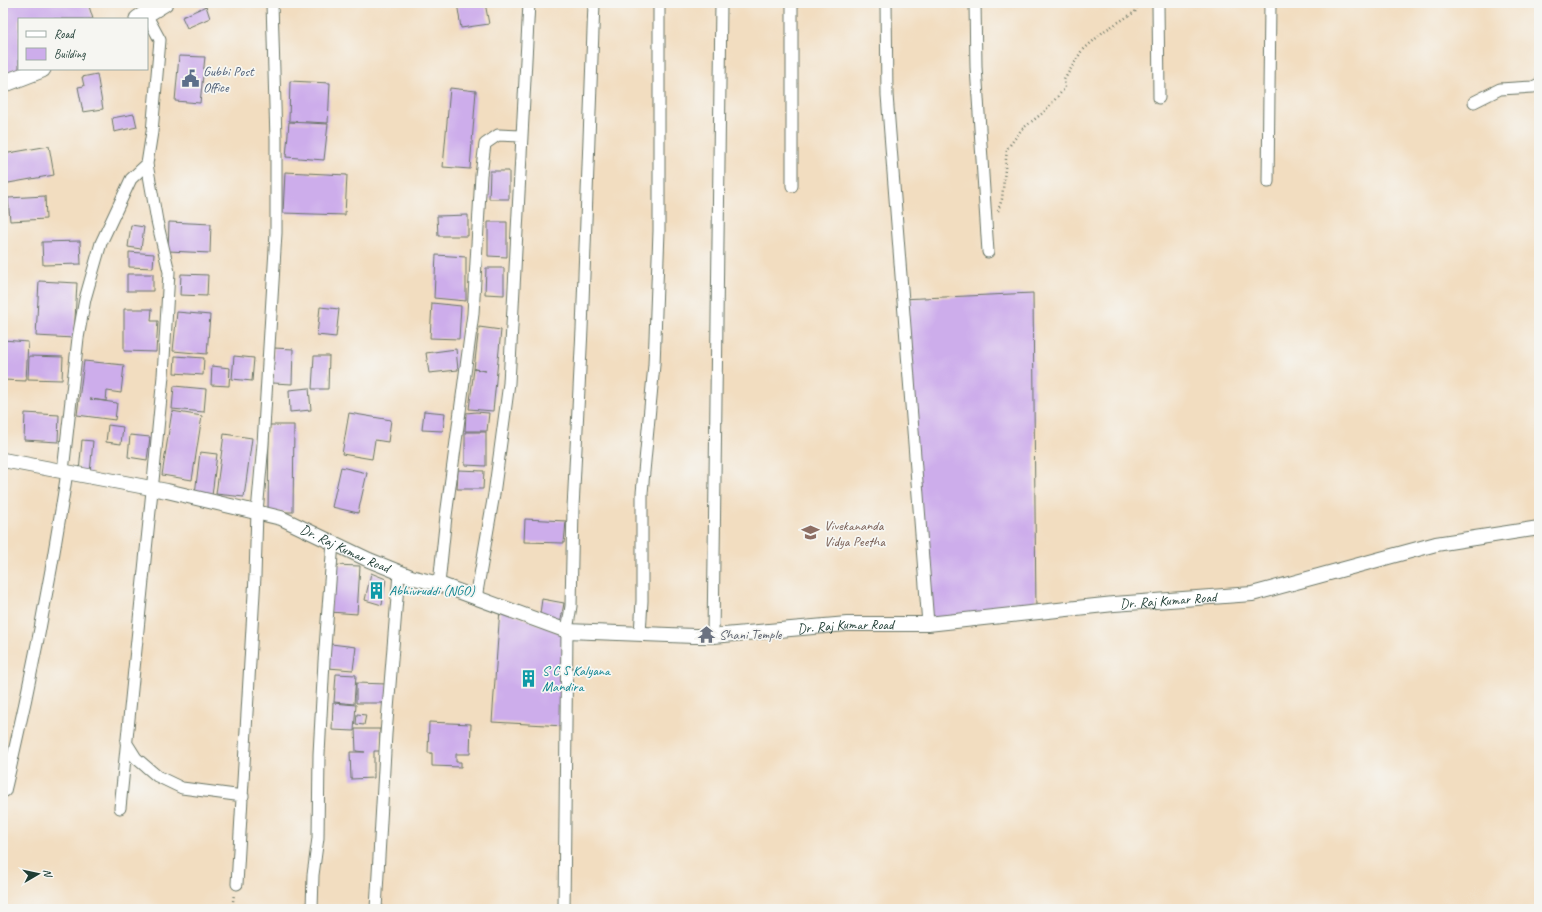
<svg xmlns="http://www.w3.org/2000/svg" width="1542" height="912" font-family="Caveat,sans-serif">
<rect width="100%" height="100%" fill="#f6f6f2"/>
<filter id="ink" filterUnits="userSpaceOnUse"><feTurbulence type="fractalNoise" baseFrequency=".025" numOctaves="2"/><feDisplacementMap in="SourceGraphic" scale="8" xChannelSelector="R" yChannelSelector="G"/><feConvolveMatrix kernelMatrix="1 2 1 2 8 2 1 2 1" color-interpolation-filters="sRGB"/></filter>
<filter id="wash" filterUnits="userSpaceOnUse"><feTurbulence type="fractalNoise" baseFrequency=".012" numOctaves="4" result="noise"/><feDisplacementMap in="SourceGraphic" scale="16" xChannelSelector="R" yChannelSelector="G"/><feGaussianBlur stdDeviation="0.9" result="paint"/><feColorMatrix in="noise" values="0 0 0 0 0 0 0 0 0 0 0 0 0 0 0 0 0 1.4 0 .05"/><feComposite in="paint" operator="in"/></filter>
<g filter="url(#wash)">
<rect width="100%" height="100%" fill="#f2ddc0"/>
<g id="blocks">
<!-- building -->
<path fill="#cdadeb" d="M3,3H88L93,19H19V69L3,76Z
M457,3H485L489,24L461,28Z
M206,6L210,18L187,28L182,17Z
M179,56L205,57L200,103L175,101Z
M97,74L103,109L83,112L78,87L84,86L82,77Z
M290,81L330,83L328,123L289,121Z
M450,88L476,91L470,169L443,167Z
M134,114L137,127L114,132L112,118Z
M289,122L328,124L324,160L286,157Z
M49,146L54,175L3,184V154Z
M490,171H509V199H489Z
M285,172L347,175L345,215L283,213Z
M45,196L46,219L10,221L8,198Z
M468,215V236H438L437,216Z
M169,222L211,224L210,253L168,251Z
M488,222H507V257L488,256Z
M131,225L144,227L141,249L128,247Z
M80,241L81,264L43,265L42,242Z
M129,252L154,254L153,268L129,267Z
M436,255L466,257V301L434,298Z
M486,268H504V295L485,294Z
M127,274H153V291H127Z
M181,274L208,275L207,296L180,295Z
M39,281L77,283L74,338L36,336Z
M1033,293L1036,613L928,624L901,299Z
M432,303L461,306L459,339L430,338Z
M320,307L339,309L336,337L317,335Z
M124,309H152L151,321H158L156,352L124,351Z
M177,312L210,315L207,354L173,351Z
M479,327L501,330L493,411L469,409L474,369L486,371L474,369Z
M3,340L28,342L26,381L3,380Z
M274,348L293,349L292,384L273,383Z
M456,349L458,370L429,373L426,353Z
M29,356L63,357L62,380L28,379Z
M175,356L204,358L203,375L174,373Z
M234,356L254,358L252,381L232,379Z
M314,356H329L328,389H312Z
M84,361L124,365L121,393L107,391L106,401L90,399L117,403L115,420L77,415Z
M212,366L230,368L229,386L211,385Z
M174,386L206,389L204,412L172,409Z
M309,388L311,410L290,412L289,390Z
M172,411L202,416L192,480L162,475Z
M424,411L445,413L443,431L422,430Z
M476,412L489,413L487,431H465L466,413Z
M25,413L59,415L58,442L24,440Z
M349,413L391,420L388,442L375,440L372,459L342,454Z
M108,425L123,427L121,444L106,442Z
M269,425H294L293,512H268Z
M465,432H486V466L465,465Z
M224,434L252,438L244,497L216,494Z
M130,435L150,437L147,460L128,457Z
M82,440L93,441L90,473L79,472Z
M200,452L217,454L212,496L195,494Z
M341,467L367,473L358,513L332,507Z
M458,470L484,471L483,489H457Z
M525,519L566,521L564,543L524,542Z
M334,565L360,566L357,614L330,612Z
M371,573L386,579L382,605L365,600Z
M542,599L564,603L560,625L539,621Z
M500,609L562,634L564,726L492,722Z
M331,644L356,647L353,670L328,668Z
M336,674L356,675L354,704L334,702Z
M356,683L387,684V703H356Z
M333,703L356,705L354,731L332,730Z
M357,714L366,715L364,725L356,724Z
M429,722L471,724L470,754H456V762H461V767L432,766V753H428Z
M355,729H380V751H374V778L351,779L350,752H365L356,751Z"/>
</g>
</g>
<g filter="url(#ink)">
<use href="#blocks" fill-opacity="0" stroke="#697565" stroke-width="1"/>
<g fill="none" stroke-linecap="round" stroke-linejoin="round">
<defs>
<path id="minor" d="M792,3V186
M886,3L887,95L928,624
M975,3L976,67L988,252
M1158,3L1159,98
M1474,102L1500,89L1533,87L1539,84
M1268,182L1270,3
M63,471L78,338L85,299L101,243L131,179L147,164
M439,584L446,516L473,314L481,175L485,144L498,135L521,136
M476,598L494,494L509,383L529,3
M640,634L642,601V493L654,365L659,231V3
M713,636L721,3
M126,742L136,758L157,776L182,788L243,796
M5,791C30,686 51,579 67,472
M120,808L154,471L163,376L169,272L157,221L147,164L152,132L160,40L146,14
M237,884L255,576L257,512L263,444L276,233V140L272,3
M312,909L313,875L318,838L319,754L324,661L333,542
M376,909L386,734L399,573
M564,909L567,631L571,606L573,508L582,329L594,3"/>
<g id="tertiary">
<path id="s1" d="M3,460L167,491L281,518L369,560L411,577L439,584L567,631L694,636H713L847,624H928L1114,604L1252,594L1436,544L1539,528"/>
</g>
<path id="primary" d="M138,19L164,3
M3,84L42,69"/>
</defs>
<!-- minor casing -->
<use href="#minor" stroke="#697565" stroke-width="13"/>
<!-- tertiary casing -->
<use href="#tertiary" stroke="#697565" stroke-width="16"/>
<!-- primary casing -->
<use href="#primary" stroke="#697565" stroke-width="19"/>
<!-- path -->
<path stroke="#697565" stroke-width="2.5" stroke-dasharray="1 3" stroke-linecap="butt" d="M998,211L1002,199L1007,149L1022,129L1044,112L1065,88L1064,80L1081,52L1104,31L1135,12L1139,3
M232,909L234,894"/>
<!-- minor -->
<use href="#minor" stroke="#fff" stroke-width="11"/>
<!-- tertiary -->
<use href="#tertiary" stroke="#fff" stroke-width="14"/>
<!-- primary -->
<use href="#primary" stroke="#fff" stroke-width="17"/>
</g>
</g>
<!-- icons -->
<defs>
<symbol id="civic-bare" viewBox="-9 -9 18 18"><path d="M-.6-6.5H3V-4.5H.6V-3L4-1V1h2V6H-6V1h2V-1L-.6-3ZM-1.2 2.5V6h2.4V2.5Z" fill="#5c6f8a" stroke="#f6f6f2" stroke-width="2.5" paint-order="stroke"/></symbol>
<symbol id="school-bare" viewBox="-9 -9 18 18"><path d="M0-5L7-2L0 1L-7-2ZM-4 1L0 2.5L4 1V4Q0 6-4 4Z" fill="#8d6e63" stroke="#f6f6f2" stroke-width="2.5" paint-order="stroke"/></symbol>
<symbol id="building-bare" viewBox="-9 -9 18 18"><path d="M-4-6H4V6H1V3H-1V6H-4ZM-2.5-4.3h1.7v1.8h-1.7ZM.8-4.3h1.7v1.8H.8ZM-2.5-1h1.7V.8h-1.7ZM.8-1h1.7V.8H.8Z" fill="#0f9aa8" stroke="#f6f6f2" stroke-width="2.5" paint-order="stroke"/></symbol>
<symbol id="temple-bare" viewBox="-9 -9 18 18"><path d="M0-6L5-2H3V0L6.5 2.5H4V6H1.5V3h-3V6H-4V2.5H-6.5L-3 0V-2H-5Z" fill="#6b7280" stroke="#f6f6f2" stroke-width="2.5" paint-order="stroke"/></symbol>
</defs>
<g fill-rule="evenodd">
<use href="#civic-bare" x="178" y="66" width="25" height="25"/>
<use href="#school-bare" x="798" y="520" width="25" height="25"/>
<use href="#building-bare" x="364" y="578" width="25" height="25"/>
<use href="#temple-bare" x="694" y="622" width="25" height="25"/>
<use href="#building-bare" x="516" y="666" width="25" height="25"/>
</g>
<g text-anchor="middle" stroke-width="3.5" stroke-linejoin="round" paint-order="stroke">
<!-- service labels -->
<g font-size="14" fill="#4e5e75" stroke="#f6f6f2" text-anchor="start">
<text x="203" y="76">Gubbi Post<tspan x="203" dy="16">Office</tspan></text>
</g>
<!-- education labels -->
<g font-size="14" fill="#785e54" stroke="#f6f6f2" text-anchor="start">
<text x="824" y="530">Vivekananda<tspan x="824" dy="16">Vidya Peetha</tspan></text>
</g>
<!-- street labels -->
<g font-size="14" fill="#1f3d34" stroke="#f6f6f2">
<text dy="5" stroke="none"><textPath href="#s1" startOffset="355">Dr. Raj Kumar Road</textPath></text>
<text dy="5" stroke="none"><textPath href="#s1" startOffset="1195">Dr. Raj Kumar Road</textPath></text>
<text dy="5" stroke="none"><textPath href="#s1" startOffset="871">Dr. Raj Kumar Road</textPath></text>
</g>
<!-- culture labels -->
<g font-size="14" fill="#0d838f" stroke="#f6f6f2" text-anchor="start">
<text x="389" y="595">Abhivruddi (NGO)</text>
<text x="542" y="675">S C S Kalyana<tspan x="542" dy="16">Mandira</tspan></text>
</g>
<!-- worship labels -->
<g font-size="14" fill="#5b616d" stroke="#f6f6f2" text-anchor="start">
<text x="719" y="639">Shani Temple</text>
</g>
</g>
<!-- margin -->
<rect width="1542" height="912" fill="none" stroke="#f6f6f2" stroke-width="16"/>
<!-- legend -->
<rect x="18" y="18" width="130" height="52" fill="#f6f6f2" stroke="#a0aca6"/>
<rect x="26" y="31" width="20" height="6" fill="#ffffff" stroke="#a0aca6"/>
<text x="54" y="38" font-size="12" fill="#1f3d34">Road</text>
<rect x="26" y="48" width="20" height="12" fill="#cdadeb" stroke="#a0aca6"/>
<text x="54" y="58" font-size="12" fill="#1f3d34">Building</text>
<!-- north arrow -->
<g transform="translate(38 874) rotate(81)" stroke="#f6f6f2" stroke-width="3" paint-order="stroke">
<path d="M0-3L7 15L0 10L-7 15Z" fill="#1f3d34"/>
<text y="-6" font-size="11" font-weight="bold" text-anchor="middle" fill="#1f3d34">N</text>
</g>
</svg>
